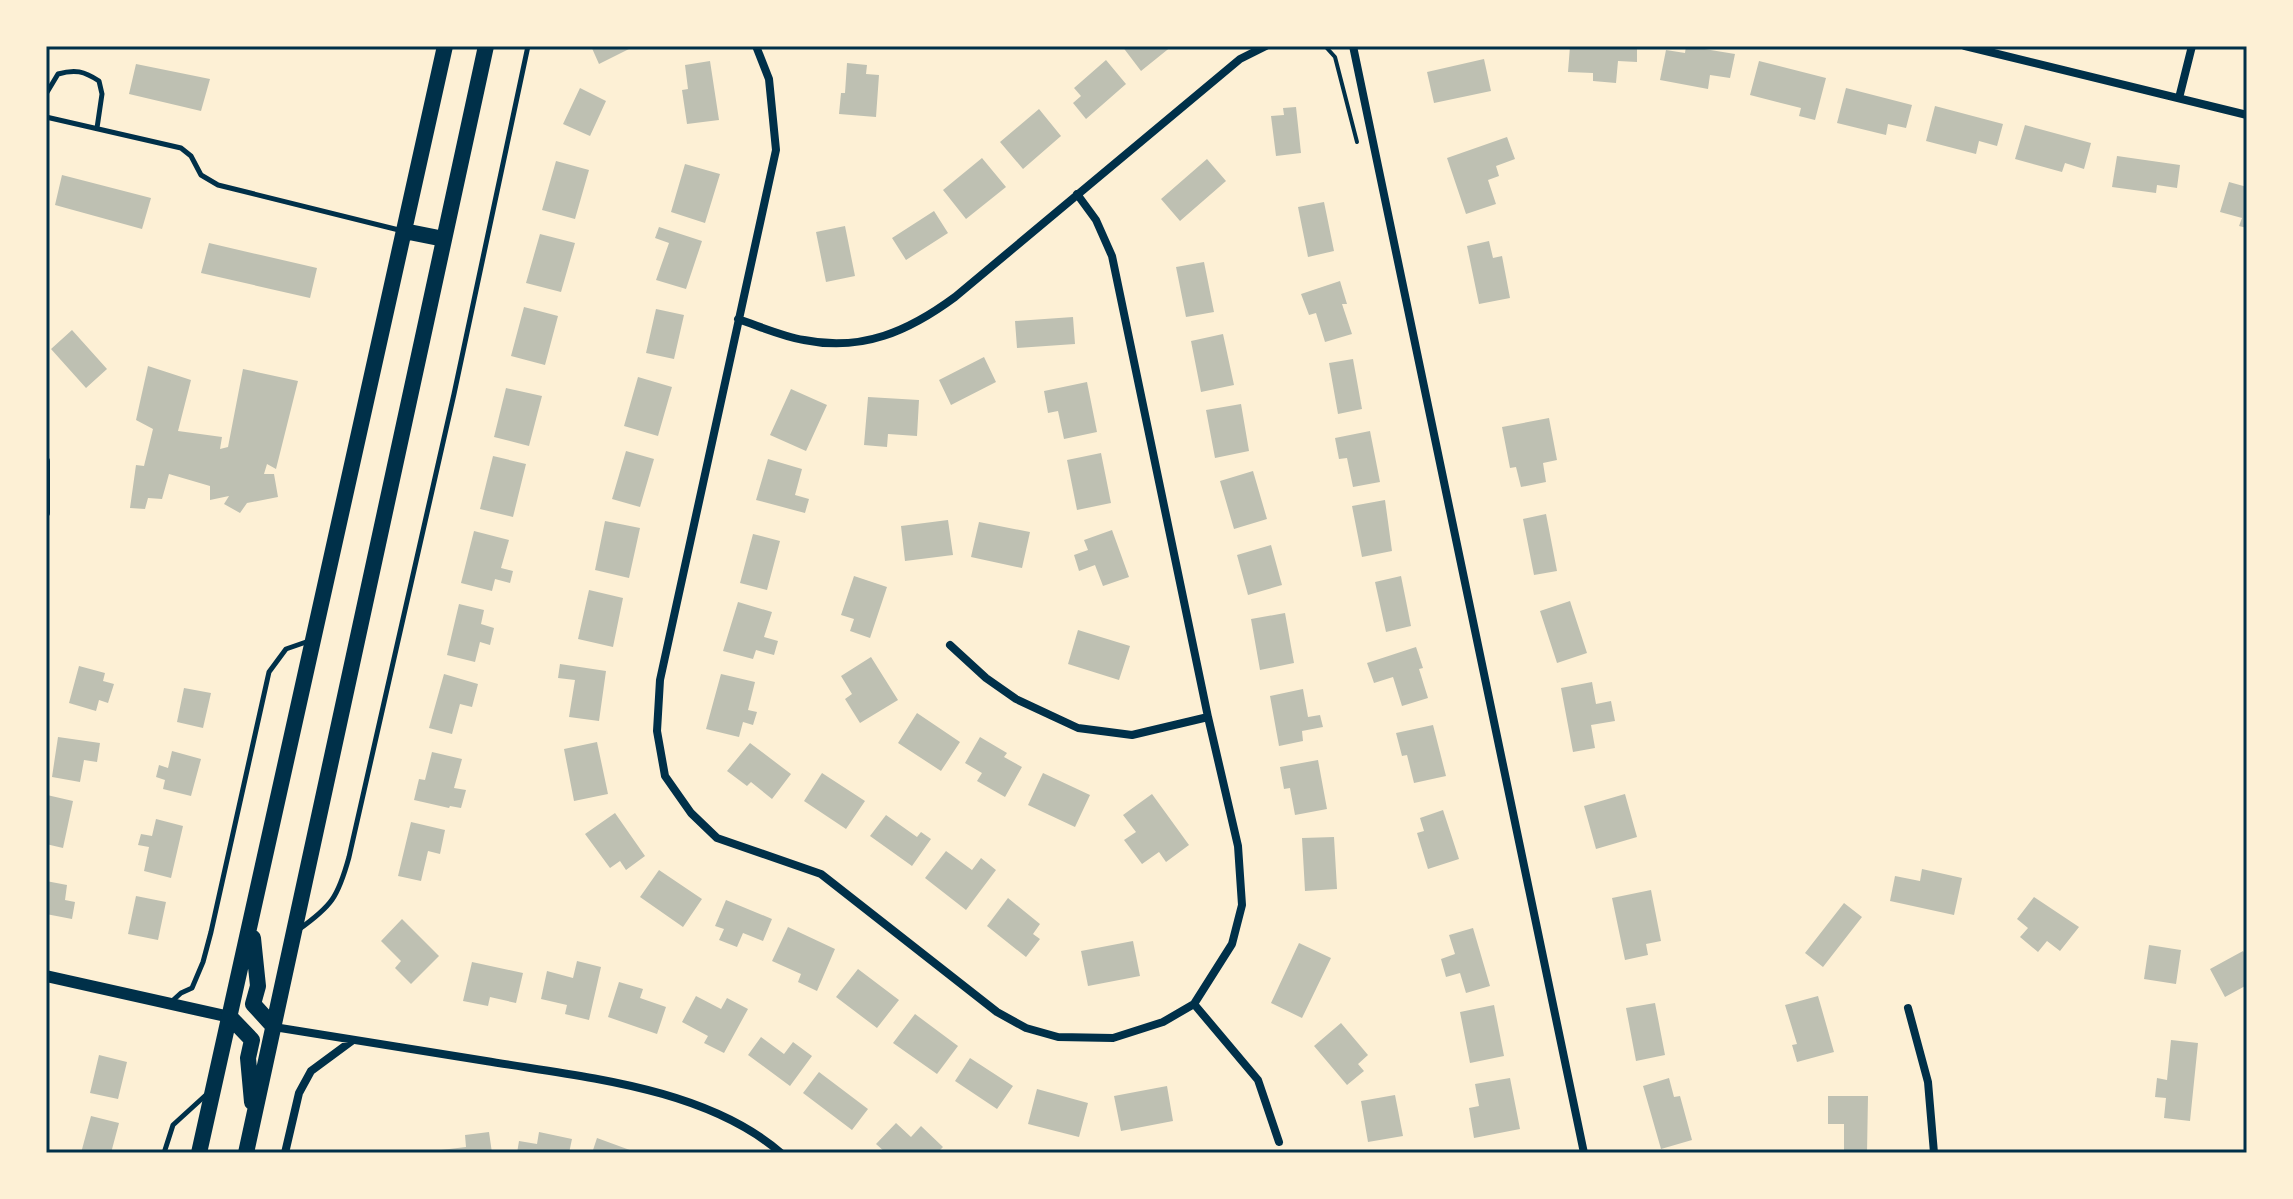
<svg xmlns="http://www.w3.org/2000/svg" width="2293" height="1199" font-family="Mulish,sans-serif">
<rect width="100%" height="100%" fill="#fdf0d5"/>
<!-- building -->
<path fill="#bec0b2" d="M591,46H635L599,64Z
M1122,46H1172L1141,71Z
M1570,46H1637V62L1618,61L1616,83L1593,81V73L1568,72Z
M1686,46L1735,54L1730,78L1710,75L1708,89L1660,80L1666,50L1685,53Z
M1484,59L1491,91L1434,103L1427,72Z
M1106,60L1126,84L1086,119L1073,103L1081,96L1074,88Z
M710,61L719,120L687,124L682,90L688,89L685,65Z
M1759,61L1826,78L1815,120L1799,116L1801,108L1750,95Z
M847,63L867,65L866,74L879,75L876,117L839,114L841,93H845Z
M136,64L210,79L201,111L129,94Z
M580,88L606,101L590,136L563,124Z
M1846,88L1912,105L1906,128L1888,124L1886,135L1837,123Z
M1935,106L2003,124L1997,146L1979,141L1976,154L1926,141Z
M1296,107L1301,153L1276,156L1271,116L1284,115L1283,108Z
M1039,109L1061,136L1023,169L1000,142Z
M2025,125L2091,143L2084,169L2065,163L2062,172L2015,159Z
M1507,137L1515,159L1496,166L1499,176L1488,180L1496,204L1466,214L1447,158Z
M2117,156L2180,165L2177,188L2157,185L2156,193L2112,187Z
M982,158L1006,187L966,219L943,190Z
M1207,159L1226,181L1180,221L1161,199Z
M556,161L589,170L575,219L542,210Z
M685,164L720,174L705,223L671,212Z
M62,175L151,198L142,229L55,205Z
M2229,182L2247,187V228L2239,226L2242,218L2220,212Z
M1324,202L1334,251L1308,257L1298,207Z
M934,211L948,233L906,260L892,238Z
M845,226L855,276L826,282L816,232Z
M659,227L702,241L686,289L656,280L669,243L655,238Z
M540,234L575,243L561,292L526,283Z
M1489,241L1493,258L1502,256L1510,298L1479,304L1467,246Z
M209,243L317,268L310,298L201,273Z
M1204,262L1214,312L1186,317L1176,267Z
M1340,281L1347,304H1342L1352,334L1325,342L1316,313L1309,315L1301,294Z
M524,307L558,316L545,365L511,356Z
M656,309L684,315L674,359L646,353Z
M1073,317L1075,344L1017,348L1015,321Z
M72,330L107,369L86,388L51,349Z
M1223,334L1234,385L1201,392L1191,341Z
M984,357L996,382L951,405L939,380Z
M1353,359L1362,409L1338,414L1329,363Z
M148,366L191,380L178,431L222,437L220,449L228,447L243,369L298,381L276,469L267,464L264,474H274L278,497L247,503L240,513L224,504L229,496L210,500V486L169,474L162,499L148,498L145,509L130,508L136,465L144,466L153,429L136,420Z
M638,377L672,387L658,436L624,426Z
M1087,382L1097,432L1064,439L1058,411L1048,413L1044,391Z
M506,388L542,396L529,446L494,437Z
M791,389L827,405L806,451L770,435Z
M868,397L919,400L917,436L888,434L887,447L864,445Z
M1241,404L1249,451L1215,458L1206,410Z
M1549,418L1557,460L1543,463L1546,482L1521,487L1516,467L1510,468L1502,427Z
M1370,431L1380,482L1353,487L1347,458L1339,459L1335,438Z
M626,451L654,459L640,507L612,499Z
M1101,453L1111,503L1077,510L1067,460Z
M493,456L526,464L513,517L480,509Z
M768,459L802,469L795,495L809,499L805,513L756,500Z
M1253,471L1267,519L1234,529L1220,481Z
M1385,500L1392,551L1362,557L1352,506Z
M1546,514L1557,571L1534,575L1523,519Z
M948,520L953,555L905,561L901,526Z
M605,521L640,528L629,578L595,570Z
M979,522L1030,532L1022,568L971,557Z
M1112,530L1129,577L1103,586L1095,565L1079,571L1074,555L1088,550L1084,540Z
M474,531L509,540L501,568L513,571L510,583L495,579L492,591L461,583Z
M753,534L780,541L767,590L740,583Z
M1271,545L1282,585L1248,595L1237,555Z
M854,576L887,587L870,638L850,631L854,619L841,615Z
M1401,576L1411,626L1386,632L1375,582Z
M589,590L623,598L613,647L578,639Z
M1570,601L1587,653L1557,663L1540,611Z
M738,602L772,612L764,637L778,641L774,655L756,650L753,659L723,651Z
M459,604L484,610L481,624L494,628L490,645L480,642L475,662L447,655Z
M1285,613L1294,663L1260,670L1251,619Z
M1078,630L1130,646L1119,680L1068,664Z
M1416,647L1423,668L1419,669L1428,698L1402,706L1393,677L1374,683L1367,663Z
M871,657L898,700L860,723L845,699L852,694L841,676Z
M560,664L606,671L599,721L569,717L575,680L558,678Z
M79,666L105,673L103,681L114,684L108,703L99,700L96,711L69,703Z
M444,674L478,684L472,707L460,704L452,734L429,728Z
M721,674L755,682L748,710L757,712L753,725L743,722L739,737L706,729Z
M1592,682L1596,704L1611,701L1615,721L1591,725L1595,748L1573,752L1561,688Z
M184,688L211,693L203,728L177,722Z
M1303,689L1308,717L1320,715L1323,727L1302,731L1303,741L1279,746L1270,696Z
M917,713L960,742L941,771L898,743Z
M1433,725L1446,776L1414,783L1407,755L1402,756L1396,733Z
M58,737L100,743L97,762L84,760L80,782L52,777Z
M980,737L1007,753L1004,757L1022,767L1005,797L977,781L982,773L965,763Z
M597,742L608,794L574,801L564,749Z
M750,743L791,774L772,799L751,782L747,786L727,771Z
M172,751L201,759L191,796L163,789L165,780L156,777L159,765L168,768Z
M432,752L462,759L454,788L466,790L461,808L450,806L449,808L414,800L419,779L425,780Z
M1318,760L1327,809L1295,815L1290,788L1284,789L1280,767Z
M822,773L865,801L846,829L804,801Z
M1043,773L1090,795L1075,827L1028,805Z
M1152,794L1189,845L1166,862L1159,852L1142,864L1124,840L1136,832L1123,815Z
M1625,794L1637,837L1596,849L1584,806Z
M47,795L73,801L63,848L46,844Z
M1443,810L1459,859L1428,869L1417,833L1424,831L1420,818Z
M615,813L645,856L626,870L620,861L610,868L585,834Z
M886,815L917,837L921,832L931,839L912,866L870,836Z
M156,819L183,826L171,878L144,871L149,847L138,845L141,834L152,836Z
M411,822L445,830L440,854L428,851L421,881L398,876Z
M1334,837L1337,889L1305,891L1302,838Z
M946,851L972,870L981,858L996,870L966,910L925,878Z
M1922,869L1962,878L1954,915L1890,901L1895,876L1920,881Z
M659,870L702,899L683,927L640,897Z
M46,881L67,885L65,900L75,902L72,919L46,914Z
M1651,890L1661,941L1646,944L1648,955L1625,960L1612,898Z
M136,896L166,902L158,940L128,934Z
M2034,897L2079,927L2060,951L2047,941L2038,952L2020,937L2028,928L2017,919Z
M1008,898L1040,924L1033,934L1040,939L1026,957L987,926Z
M726,900L772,919L763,941L743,933L737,947L719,940L724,929L715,926Z
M1844,903L1862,917L1823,967L1805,953Z
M402,919L439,956L411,984L395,968L401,961L381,941Z
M788,927L835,949L817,991L798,982L801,974L772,961Z
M1473,928L1490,986L1466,993L1460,973L1446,977L1441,959L1455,954L1449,935Z
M1133,941L1140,976L1088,986L1081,951Z
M1299,943L1331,958L1302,1018L1271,1003Z
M2149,945L2181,950L2176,984L2144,979Z
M2243,951L2247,958V985L2225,997L2210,969Z
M577,961L601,967L589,1020L565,1014L567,1005L541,999L547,971L573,978Z
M472,962L523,973L516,1003L490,997L488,1006L463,1001Z
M858,969L899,1000L877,1028L836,997Z
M619,982L643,989L640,998L666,1007L657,1034L608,1017Z
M696,996L721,1009L727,998L748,1009L724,1053L704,1043L708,1036L682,1022Z
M1818,996L1834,1052L1797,1062L1792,1045L1797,1044L1785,1005Z
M1655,1003L1665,1055L1636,1061L1626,1008Z
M1494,1005L1504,1056L1470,1063L1460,1012Z
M915,1014L958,1046L937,1074L893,1043Z
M1341,1023L1368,1055L1358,1064L1364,1071L1347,1085L1314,1046Z
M761,1037L784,1054L793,1042L812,1056L790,1086L748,1055Z
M2171,1040L2198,1043L2190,1121L2164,1118L2166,1098L2155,1097L2157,1078L2167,1080Z
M99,1055L127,1062L118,1099L90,1093Z
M970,1058L1013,1086L997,1109L955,1081Z
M819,1072L868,1109L852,1130L803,1093Z
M1510,1078L1520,1129L1474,1138L1469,1108L1479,1106L1475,1084Z
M1669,1078L1674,1097L1680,1096L1692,1140L1661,1149L1643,1086Z
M1167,1086L1173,1121L1121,1131L1114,1096Z
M1037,1089L1088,1103L1079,1137L1028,1124Z
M1395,1095L1403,1136L1368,1142L1361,1101Z
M1828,1096H1868L1867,1153H1844V1124H1828Z
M91,1116L119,1123L111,1153H81Z
M896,1123L911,1137L921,1126L943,1147L937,1153H886L876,1144Z
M489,1132L492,1153H441V1150L466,1147L465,1135Z
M539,1132L572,1139L569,1153H517L519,1141L537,1144Z
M597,1138L638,1153H592Z"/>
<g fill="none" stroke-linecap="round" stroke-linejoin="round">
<!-- path -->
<path stroke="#003049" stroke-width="4" d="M1325,46L1335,57L1357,142"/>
<!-- service -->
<path stroke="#003049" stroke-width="5" d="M46,94L58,74C75,69 84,71 99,81L102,94L97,128
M46,117L181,148L191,156L201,175L218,185L403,231
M298,930C332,906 338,897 349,857L454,394L528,46
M170,1003L181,993L192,988L203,962L211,932L269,672L286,649L309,641
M164,1153L173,1125L207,1094"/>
<!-- minor -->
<path stroke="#003049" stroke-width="8" d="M756,46L769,79L776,150L660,680L657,731L665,776L691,813L717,838L821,874L997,1012L1026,1028L1058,1037L1113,1038L1163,1022L1194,1004L1232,944L1242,905L1238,846L1208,717L1112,256L1096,220L1077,194
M1353,46L1584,1153
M1965,46L2247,115
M2179,98L2192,46
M738,319C759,326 781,336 804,340C862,352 909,331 955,297L1240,59L1266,46
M46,461V513
M950,645L986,678L1016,699L1078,728L1132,735L1208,717
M1194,1004L1258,1080L1279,1142
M1908,1008L1928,1082L1934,1153
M274,1027C345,1039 416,1050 486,1061C582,1077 705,1087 781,1153
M285,1153L299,1093L311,1071L353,1040"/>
<!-- tertiary -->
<path stroke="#003049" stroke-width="12" d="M46,976L230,1017"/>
<!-- primary -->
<path stroke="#003049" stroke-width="16" d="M404,231L444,239
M253,938L258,986L253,1004L274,1027
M230,1017L252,1040L248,1058L252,1102
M199,1153L445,46
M246,1153L486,46"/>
</g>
<!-- border -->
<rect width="2293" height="1199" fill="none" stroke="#fdf0d5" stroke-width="96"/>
<rect x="48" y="48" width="2197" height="1103" fill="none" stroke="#003049" stroke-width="3"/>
</svg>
